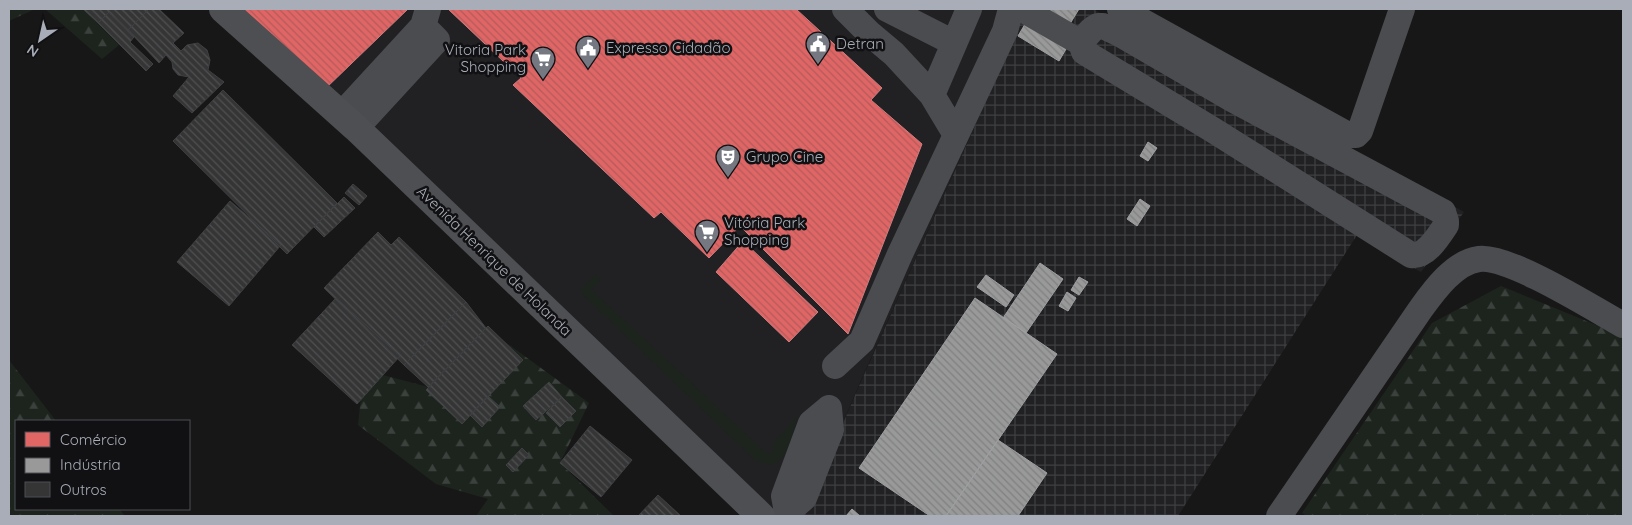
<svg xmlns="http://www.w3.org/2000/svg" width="1632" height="525" font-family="Quicksand,sans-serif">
<defs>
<pattern id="industrial-grid" width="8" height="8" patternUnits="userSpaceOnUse" patternTransform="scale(1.25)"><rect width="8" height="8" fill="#212123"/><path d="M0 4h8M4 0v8" fill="none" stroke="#3e3f41"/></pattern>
<pattern id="forest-firs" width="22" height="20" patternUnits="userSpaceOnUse" patternTransform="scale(1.25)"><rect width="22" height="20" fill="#1d241e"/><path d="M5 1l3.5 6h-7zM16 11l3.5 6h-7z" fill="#3b413d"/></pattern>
<pattern id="shops-back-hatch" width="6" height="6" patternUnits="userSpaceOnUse" patternTransform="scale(1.25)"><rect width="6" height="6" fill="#e06666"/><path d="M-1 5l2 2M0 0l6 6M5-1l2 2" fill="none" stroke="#b45a5a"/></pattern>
<pattern id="industry-back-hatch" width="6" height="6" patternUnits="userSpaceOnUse" patternTransform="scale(1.25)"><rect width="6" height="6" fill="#999"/><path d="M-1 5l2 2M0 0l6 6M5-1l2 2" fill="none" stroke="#7f8080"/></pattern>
<pattern id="building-back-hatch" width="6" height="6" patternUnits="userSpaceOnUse" patternTransform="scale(1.25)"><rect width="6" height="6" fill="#353536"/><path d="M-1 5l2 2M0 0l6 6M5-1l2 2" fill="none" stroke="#4f5051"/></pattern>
</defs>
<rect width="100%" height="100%" fill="#171717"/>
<!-- built -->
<path fill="#212123" d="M408,9H1027L859,385L803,516H770L324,90Z"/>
<!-- industrial -->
<path fill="url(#industrial-grid)" d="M1027,9H1093L1464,212L1421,272L1357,235L1178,516H803L859,386Z"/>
<!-- grass -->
<path fill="#1d241e" d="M596,275L601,279L592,290L764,451L769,454L774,450L773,443L798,416C793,430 788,462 772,464C767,465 761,462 756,461L580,292L584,286Z"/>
<!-- forest -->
<path fill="url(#forest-firs)" d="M9,9H35L9,21Z
M45,9H83L119,45L102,59Z
M1501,286L1623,336V516H1307L1302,513L1432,323Z
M486,328L589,403L560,463L614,516H476L488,499L436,484L358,425L364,370L428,387Z
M9,360L56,421H16V509H119L125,516H9Z"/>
<!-- shops -->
<path fill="url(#shops-back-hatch)" stroke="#cf7b7f" d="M239,9H408L324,90Z
M448,9H796L882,88L871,100L922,144L848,334L740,226L709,258L661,212L654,218L513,85L521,78Z
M743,241L818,312L789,342L716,272Z"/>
<!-- industry -->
<path fill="url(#industry-back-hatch)" stroke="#9e9fa2" d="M1038,9H1079L1068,27Z
M1028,19L1069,44L1059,61L1018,36Z
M1148,142L1157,148L1148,161L1140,156Z
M1140,199L1150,206L1137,226L1127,219Z
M1040,263L1063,279L1026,333L1003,318Z
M986,275L1014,295L1006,307L977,287Z
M1079,277L1088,282L1079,295L1071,290Z
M1067,292L1076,298L1068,311L1059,306Z
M975,298L1057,354L946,516H930L859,468Z
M998,440L1047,473L1018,516H946Z
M852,509L860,516H846Z"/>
<!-- building -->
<path fill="url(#building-back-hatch)" stroke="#3f4043" d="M83,9H149L128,30L109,12L98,23Z
M149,9H159L184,33L173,43L181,51L187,45L198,43L207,50L210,60L208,70L224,82L192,113L173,96L189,77L178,75L173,69L172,62L166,55L159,63L128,30Z
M109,12L134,37L130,42L153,64L146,71L98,23Z
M223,90L337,203L287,254L173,141Z
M353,184L367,196L359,205L345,193Z
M344,197L355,208L324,237L314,227Z
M230,201L281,245L229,306L177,262Z
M378,232L391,245L399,237L466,302L404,365L324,288Z
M336,298L400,356L357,404L292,345Z
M466,302L486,328L428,387L404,365Z
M488,326L523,360L462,424L426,390Z
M549,382L562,397L536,420L523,406Z
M488,396L500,407L482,427L470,415Z
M562,397L576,411L560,427L546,413Z
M590,426L632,460L601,497L560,463Z
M522,448L529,455L513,472L506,465Z
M658,495L681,516H638Z"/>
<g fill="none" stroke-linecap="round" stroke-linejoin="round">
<!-- minor -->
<path stroke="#4b4c50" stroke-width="26" d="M845,9L869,33L894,54L932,95
M887,9L954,43
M1022,9L1083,44
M1120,9L1348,135H1356L1360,131L1402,9
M1098,26H1103L1120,34L1232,99L1443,212L1446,221V225C1438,237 1426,257 1411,255L1213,130L1084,52C1079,43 1089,30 1098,26Z
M341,115L423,26
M356,128L437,40L423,26L428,9
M956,135L932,95L969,9
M835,366L862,341L900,254L1005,31L1011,9
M787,512L784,496L811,423L829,408
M783,516L804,498L831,430L829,408
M1279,516L1420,310C1433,292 1454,262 1479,259C1509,255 1594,309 1623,325"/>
<!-- major -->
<path stroke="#4d4f52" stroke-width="28" d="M223,9L356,128L761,516"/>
</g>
<!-- icons -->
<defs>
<symbol id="civic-pin" viewBox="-11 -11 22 30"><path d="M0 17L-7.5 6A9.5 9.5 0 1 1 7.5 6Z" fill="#757880" stroke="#111113"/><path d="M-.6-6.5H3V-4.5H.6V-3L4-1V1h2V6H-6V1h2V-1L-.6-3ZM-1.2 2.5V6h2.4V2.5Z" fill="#fff"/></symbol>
<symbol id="supermarket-pin" viewBox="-11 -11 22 30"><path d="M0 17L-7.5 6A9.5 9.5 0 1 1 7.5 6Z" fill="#757880" stroke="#111113"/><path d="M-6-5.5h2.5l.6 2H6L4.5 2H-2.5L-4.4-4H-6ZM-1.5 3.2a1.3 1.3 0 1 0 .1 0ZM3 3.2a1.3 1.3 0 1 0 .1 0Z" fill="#fff"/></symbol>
<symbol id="theatre-pin" viewBox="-11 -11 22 30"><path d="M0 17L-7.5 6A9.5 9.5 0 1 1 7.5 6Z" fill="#757880" stroke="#111113"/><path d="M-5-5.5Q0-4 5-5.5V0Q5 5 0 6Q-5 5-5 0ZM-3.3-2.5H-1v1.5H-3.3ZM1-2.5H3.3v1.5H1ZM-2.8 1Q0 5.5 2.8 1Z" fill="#fff"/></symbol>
</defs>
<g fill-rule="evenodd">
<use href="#civic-pin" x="804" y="30" width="28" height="38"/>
<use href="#civic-pin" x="574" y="34" width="28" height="38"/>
<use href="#supermarket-pin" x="529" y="45" width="28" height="38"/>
<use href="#theatre-pin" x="714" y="143" width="28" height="38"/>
<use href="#supermarket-pin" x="693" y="218" width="28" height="38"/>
</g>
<g text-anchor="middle" stroke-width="5" stroke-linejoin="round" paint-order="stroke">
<!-- poi labels -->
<g font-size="15" fill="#a8adb8" stroke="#111113" text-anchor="start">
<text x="836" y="49">Detran</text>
<text x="606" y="53">Expresso Cidadão</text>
<text x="526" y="55" text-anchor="end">Vitoria Park<tspan x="526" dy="17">Shopping</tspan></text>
<text x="746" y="162">Grupo Cine</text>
<text x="724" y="228">Vitória Park<tspan x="724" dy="17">Shopping</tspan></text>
</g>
<!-- street labels -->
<g font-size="15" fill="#a8adb8" stroke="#111113">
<text transform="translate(494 261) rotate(44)" y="5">Avenida Henrique de Holanda</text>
</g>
</g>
<!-- border -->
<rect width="1632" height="525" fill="none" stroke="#a8adb8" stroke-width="20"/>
<!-- legend -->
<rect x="15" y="420" width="175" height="90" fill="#111113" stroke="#4d4f55"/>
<rect x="25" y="432" width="25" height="15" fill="#e06666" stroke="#4d4f55"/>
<text x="60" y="445" font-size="15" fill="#a8adb8">Comércio</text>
<rect x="25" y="458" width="25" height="15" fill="#999999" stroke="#4d4f55"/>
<text x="60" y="470" font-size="15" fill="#a8adb8">Indústria</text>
<rect x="25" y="482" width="25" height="15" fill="#353536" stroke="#4d4f55"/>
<text x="60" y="495" font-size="15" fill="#a8adb8">Outros</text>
<!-- north arrow -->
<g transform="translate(40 40) rotate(214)" stroke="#111113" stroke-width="4" paint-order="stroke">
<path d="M0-4L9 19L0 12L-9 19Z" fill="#a8adb8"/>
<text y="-8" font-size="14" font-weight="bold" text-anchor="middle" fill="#a8adb8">N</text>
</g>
</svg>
